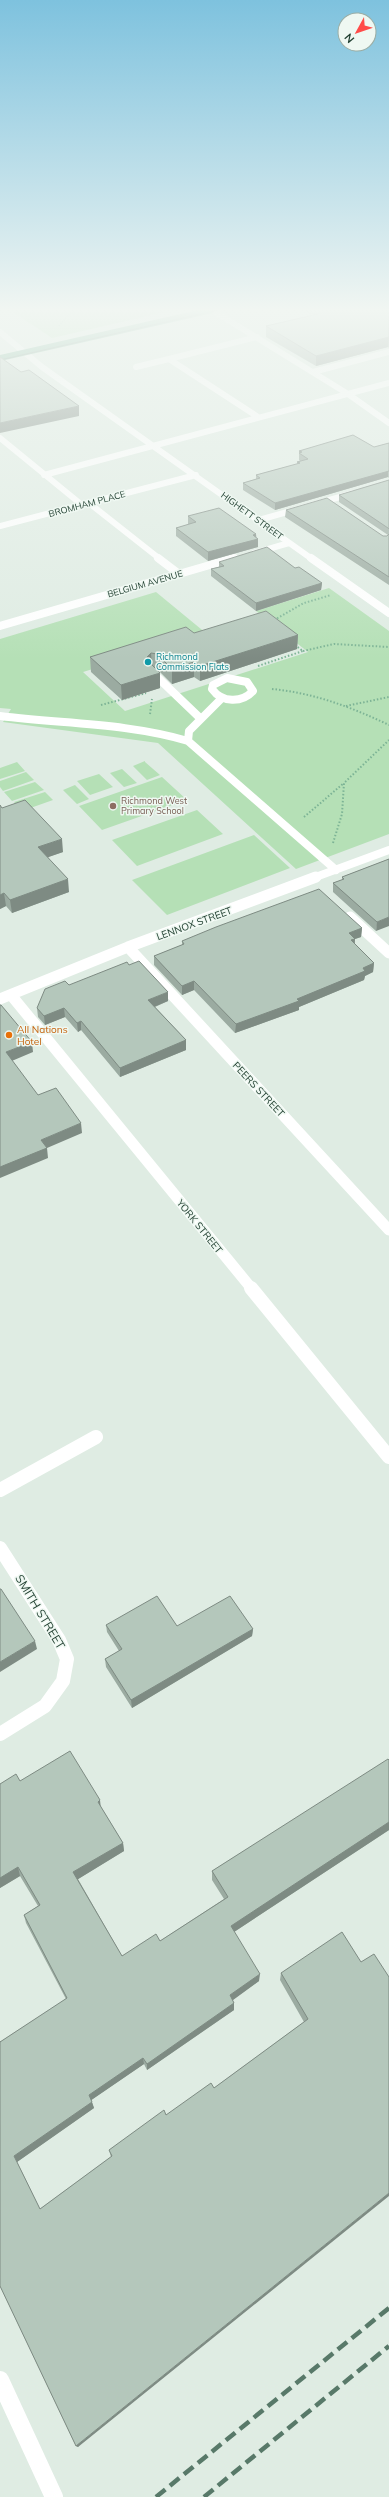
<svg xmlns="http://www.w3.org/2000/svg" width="389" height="2497" font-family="Mulish,sans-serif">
<rect width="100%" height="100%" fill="#dfece3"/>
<!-- green -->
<path fill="#b5e0b6" d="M10,310H174L52,338Z
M329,588L389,631V834L296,869L158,743L3,722L11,709L0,708V639L156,592L207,634L83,672L125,711L308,652L256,611Z
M145,761V762L160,775L147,780L133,766Z
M17,762L25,771L0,779V768Z
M122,769L137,783L124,787L110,773Z
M26,772L34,780L3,791L0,787V781Z
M99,774L113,787L90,795L77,781Z
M162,777L187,800L102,830L79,806Z
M35,782L44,790L12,801L4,792Z
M75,785L89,799L77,804L63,790Z
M45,792L53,800L22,811L14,802Z
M197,810L223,834L137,866L112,840Z
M254,835L290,868L167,915L132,880Z"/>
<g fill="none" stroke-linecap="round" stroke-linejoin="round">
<!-- path-far1 -->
<path stroke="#7cb395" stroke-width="1.5" stroke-dasharray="1 1.5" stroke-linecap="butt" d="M59,326L72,310"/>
<!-- path -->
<path stroke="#7cb395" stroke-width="2" stroke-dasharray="1.5 2" stroke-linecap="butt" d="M274,620L304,603L331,595
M303,651L334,644L389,647
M258,666L303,651L296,646
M272,689C314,693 351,707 389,725
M101,705L146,693
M346,706L389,697
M150,714L152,699
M304,817L344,783
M333,843L342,814L344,783L389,740"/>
<!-- minor-far4 -->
<path stroke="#fff" stroke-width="6" d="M212,310L348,394L389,423
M0,332L42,367L312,559
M257,337L169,359L258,417
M136,367L169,359
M313,372L389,352
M0,438L82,505
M44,475L389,383
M89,503L160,559
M259,520L354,493
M0,526L196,475
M254,553L289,543
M232,559L234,558"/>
<!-- minor-far3 -->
<path stroke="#fff" stroke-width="8" d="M158,558L179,574
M311,558L389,613
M0,626L234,558
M153,673L200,718
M227,678L247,682L253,691C242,703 222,703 212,689L213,685Z
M0,716C63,724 127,723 188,741L336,870
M188,741L189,731L222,698
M313,878L389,850"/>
<!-- minor-far2 -->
<path stroke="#fff" stroke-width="11" d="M350,917L389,953
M128,947L389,1230
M11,995L252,1289
M0,999L128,947L316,877"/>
<!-- minor-far1 -->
<path stroke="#fff" stroke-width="14" d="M251,1288L389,1457
M0,1490L96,1437
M0,1548L59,1640L67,1659L63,1681L45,1706L0,1734"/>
<!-- minor -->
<path stroke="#fff" stroke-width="18" d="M0,2380L54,2497"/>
<!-- major -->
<path stroke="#5ea683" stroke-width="6" d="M0,358L212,310"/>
<!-- tram -->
<path stroke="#587969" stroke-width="1" d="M0,360L218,310"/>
<!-- rail -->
<path stroke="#587969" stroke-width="4.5" stroke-dasharray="12 6" stroke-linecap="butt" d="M156,2497L389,2308
M204,2497L389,2346"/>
</g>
<!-- wall -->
<path fill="#9baba1" d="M302,310H389V348L388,347L316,366L266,337V326L313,315Z
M389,443V478L388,477L275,510L243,490V483L256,479V475L297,464V462L300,461L299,460V451L374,447Z
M389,480V585L285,517L286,510L383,536H387L388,535L339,502V495Z
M188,516L256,534L258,547L208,561L176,536V528L188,525Z
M219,562L295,568L322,583L321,590L256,611L211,576V569L219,567Z
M194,633L298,635L297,649L200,681L194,677L172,684L157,669L155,668L160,688L122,700L91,672L90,657Z
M2,808L63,852L48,857L69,892L12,913L6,906L0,909Z
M389,859L376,931L333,892V883L342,880V877Z
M362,928L361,937L355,939V944L374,963L373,972L365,976L364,980L299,1007V1010L235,1033L194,990L182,995L154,965V956L182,945V941Z
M69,985L168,1001L155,1007L186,1040V1050L120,1077L81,1030L78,1032L65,1017L45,1025L38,1017L37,1008Z
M106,1625L177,1626L253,1629L252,1636L132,1708L106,1667L105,1659L119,1651L107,1632Z
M389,1760V1830L234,1932L259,1981L232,2000L234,2003V2010L147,2070L144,2064L91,2100L94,2108L17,2162L40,2209L111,2157L109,2150L166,2115L214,2088L304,2022L280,1980L281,1973L361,1962L78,2447L76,2446L0,2286V2042L66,1999L26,1923L24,1915L38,1906L20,1876L0,1888V1784L20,1781L101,1807L123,1843L124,1851L78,1879L122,1956L160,1941L224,1899L212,1880V1871Z"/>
<!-- shaded-wall -->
<path fill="#7e8b83" d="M389,337L388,347L316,366V356Z
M79,406V416L0,433V423Z
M388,470V477L275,510V503Z
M256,534V539H258V547L208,561V552Z
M322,583L321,590L256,611V603Z
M298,635L297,649L200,681V666Z
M151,653L152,667L148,671L147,657Z
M194,662V677L172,684V669Z
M160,673V688L122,700L121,685Z
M62,839L63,852L40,860L38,847Z
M68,879L69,892L12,913L10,900Z
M4,893L6,906L0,909V895Z
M389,917V926L376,931L377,922Z
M362,928L361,937L355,939L354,948L350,950L349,933Z
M374,963L373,972L365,976L364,980L299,1007V1010L235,1033L236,1024L297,999Z
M194,981V990L182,995V986Z
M168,992V1001L149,1009L148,1000Z
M64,1008L65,1017L45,1025L44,1016Z
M81,1021V1030L78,1032L77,1023Z
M186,1040V1050L120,1077V1068Z
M32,1042L33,1052L7,1063L6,1052Z
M81,1123L82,1133L47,1148L48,1158L0,1178V1167L41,1140Z
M253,1629L252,1636L132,1708L131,1700Z
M35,1641L37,1649L0,1672V1662Z
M100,1800L101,1809L98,1802Z
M389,1822V1830L231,1934V1926Z
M123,1843L124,1851L75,1881L73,1872Z
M18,1867L20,1876L0,1888V1878Z
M260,1974L259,1981L229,2003L230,1995Z
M234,2003V2010L147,2070V2064Z
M143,2058L144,2064L90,2101L89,2095Z
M92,2102L94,2108L17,2162L14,2156Z
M389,2193V2196L78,2447L76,2446Z"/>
<!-- building -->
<path fill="#b4c7bb" stroke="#7e8b83" d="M322,310H389V337L316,356L266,326L318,314Z
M0,357L21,372L29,370L79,406L0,423Z
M353,435L374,447L389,443V471L275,503L243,483L260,478L256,475L300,463L297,462L308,459L299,453L302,452L299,451Z
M389,480V529L388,528L339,495Z
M327,498L383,536H387L389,534V577L286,510Z
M219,508L256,534L253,535L258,539L208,552L176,528L196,522L188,516Z
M267,547L295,568L299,567L322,583L256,603L211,569L224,566L219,562Z
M266,611L298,635L200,666L194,662L172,669L157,654L151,653L147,657V660L160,673L121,685L90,657L186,627L194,633Z
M25,800L62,839L38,847L68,879L10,900L4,893L0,895V805L2,808Z
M389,859V917L377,922L333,883L344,879L342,877Z
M319,889L362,928L349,933L355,939L351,940L374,963L363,968L365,971L297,999L299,1001L236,1024L194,981L182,986L154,956L184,944L182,941L216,927Z
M139,961L168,992L148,1000L186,1040L120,1068L81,1021L77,1023L64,1008L44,1016L37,1008L45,989L65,981L69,985L127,962L129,965Z
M0,1005H1L32,1042L6,1052L38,1095L56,1088L81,1123L41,1140L47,1148L0,1167Z
M0,1589H1L35,1641L0,1662Z
M157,1596L177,1626L230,1596L253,1629L131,1700L105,1659L122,1649L106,1625Z
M70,1751L100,1800L98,1802L123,1843L73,1872L122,1956L156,1934L160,1941L228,1897L212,1871L388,1759L389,1760V1822L231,1926L260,1974L230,1995L234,2003L147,2064L143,2058L89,2095L92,2102L14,2156L40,2209L112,2156L109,2150L164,2110L166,2115L211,2083L214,2088L308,2019L281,1973L342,1932L361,1962L374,1954L389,1977V2193L76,2446L0,2286V2041V2042L67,1998L24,1915L40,1905L18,1867L0,1878V1784L16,1774L20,1781Z"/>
<!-- sky -->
<linearGradient id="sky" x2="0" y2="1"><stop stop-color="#7ec2de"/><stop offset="0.47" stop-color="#f1f6f2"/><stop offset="1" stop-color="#f1f6f2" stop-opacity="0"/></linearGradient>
<rect width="389" height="659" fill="url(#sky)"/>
<!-- markers -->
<circle fill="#0f9aa8" stroke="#eff8f2" stroke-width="1.5" cx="148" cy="662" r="4"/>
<circle fill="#8d6e63" stroke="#eff8f2" stroke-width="1.5" cx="113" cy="806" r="4"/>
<circle fill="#e8710a" stroke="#eff8f2" stroke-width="1.5" cx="9" cy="1035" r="4"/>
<g text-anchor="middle" stroke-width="3" stroke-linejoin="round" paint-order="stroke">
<!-- far-street labels -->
<g font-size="9" fill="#1e3d2e" stroke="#eff8f2">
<text transform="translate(87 504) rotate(-15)" y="3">BROMHAM PLACE</text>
<text transform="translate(252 516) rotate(36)" y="3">HIGHETT STREET</text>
<text transform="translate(145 584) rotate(-16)" y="3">BELGIUM AVENUE</text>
</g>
<!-- far-culture labels -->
<g font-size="9" fill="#0d838f" stroke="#eff8f2" text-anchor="start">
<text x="156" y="660">Richmond<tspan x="156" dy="10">Commission Flats</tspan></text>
</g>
<!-- far-education labels -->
<g font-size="9" fill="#785e54" stroke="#eff8f2" text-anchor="start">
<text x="121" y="804">Richmond West<tspan x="121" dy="10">Primary School</tspan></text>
</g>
<!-- street labels -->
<g font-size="10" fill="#1e3d2e" stroke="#eff8f2">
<text transform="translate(194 923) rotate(-20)" y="4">LENNOX STREET</text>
<text transform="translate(259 1089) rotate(47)" y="4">PEERS STREET</text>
<text transform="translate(200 1226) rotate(51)" y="4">YORK STREET</text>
</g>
<!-- food labels -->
<g font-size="10" fill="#c56008" stroke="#eff8f2" text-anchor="start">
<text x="17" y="1033">All Nations<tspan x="17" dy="12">Hotel</tspan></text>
</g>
<!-- near-street labels -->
<g font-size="12" fill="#1e3d2e" stroke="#eff8f2">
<text transform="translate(40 1612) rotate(59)" y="4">SMITH STREET</text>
</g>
</g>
<!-- north arrow -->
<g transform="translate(357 32) rotate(230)"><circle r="19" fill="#eff8f2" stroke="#9bada4"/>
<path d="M0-3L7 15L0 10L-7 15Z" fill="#ff4c49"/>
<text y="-6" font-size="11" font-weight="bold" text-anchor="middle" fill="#1e3d2e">N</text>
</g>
</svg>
